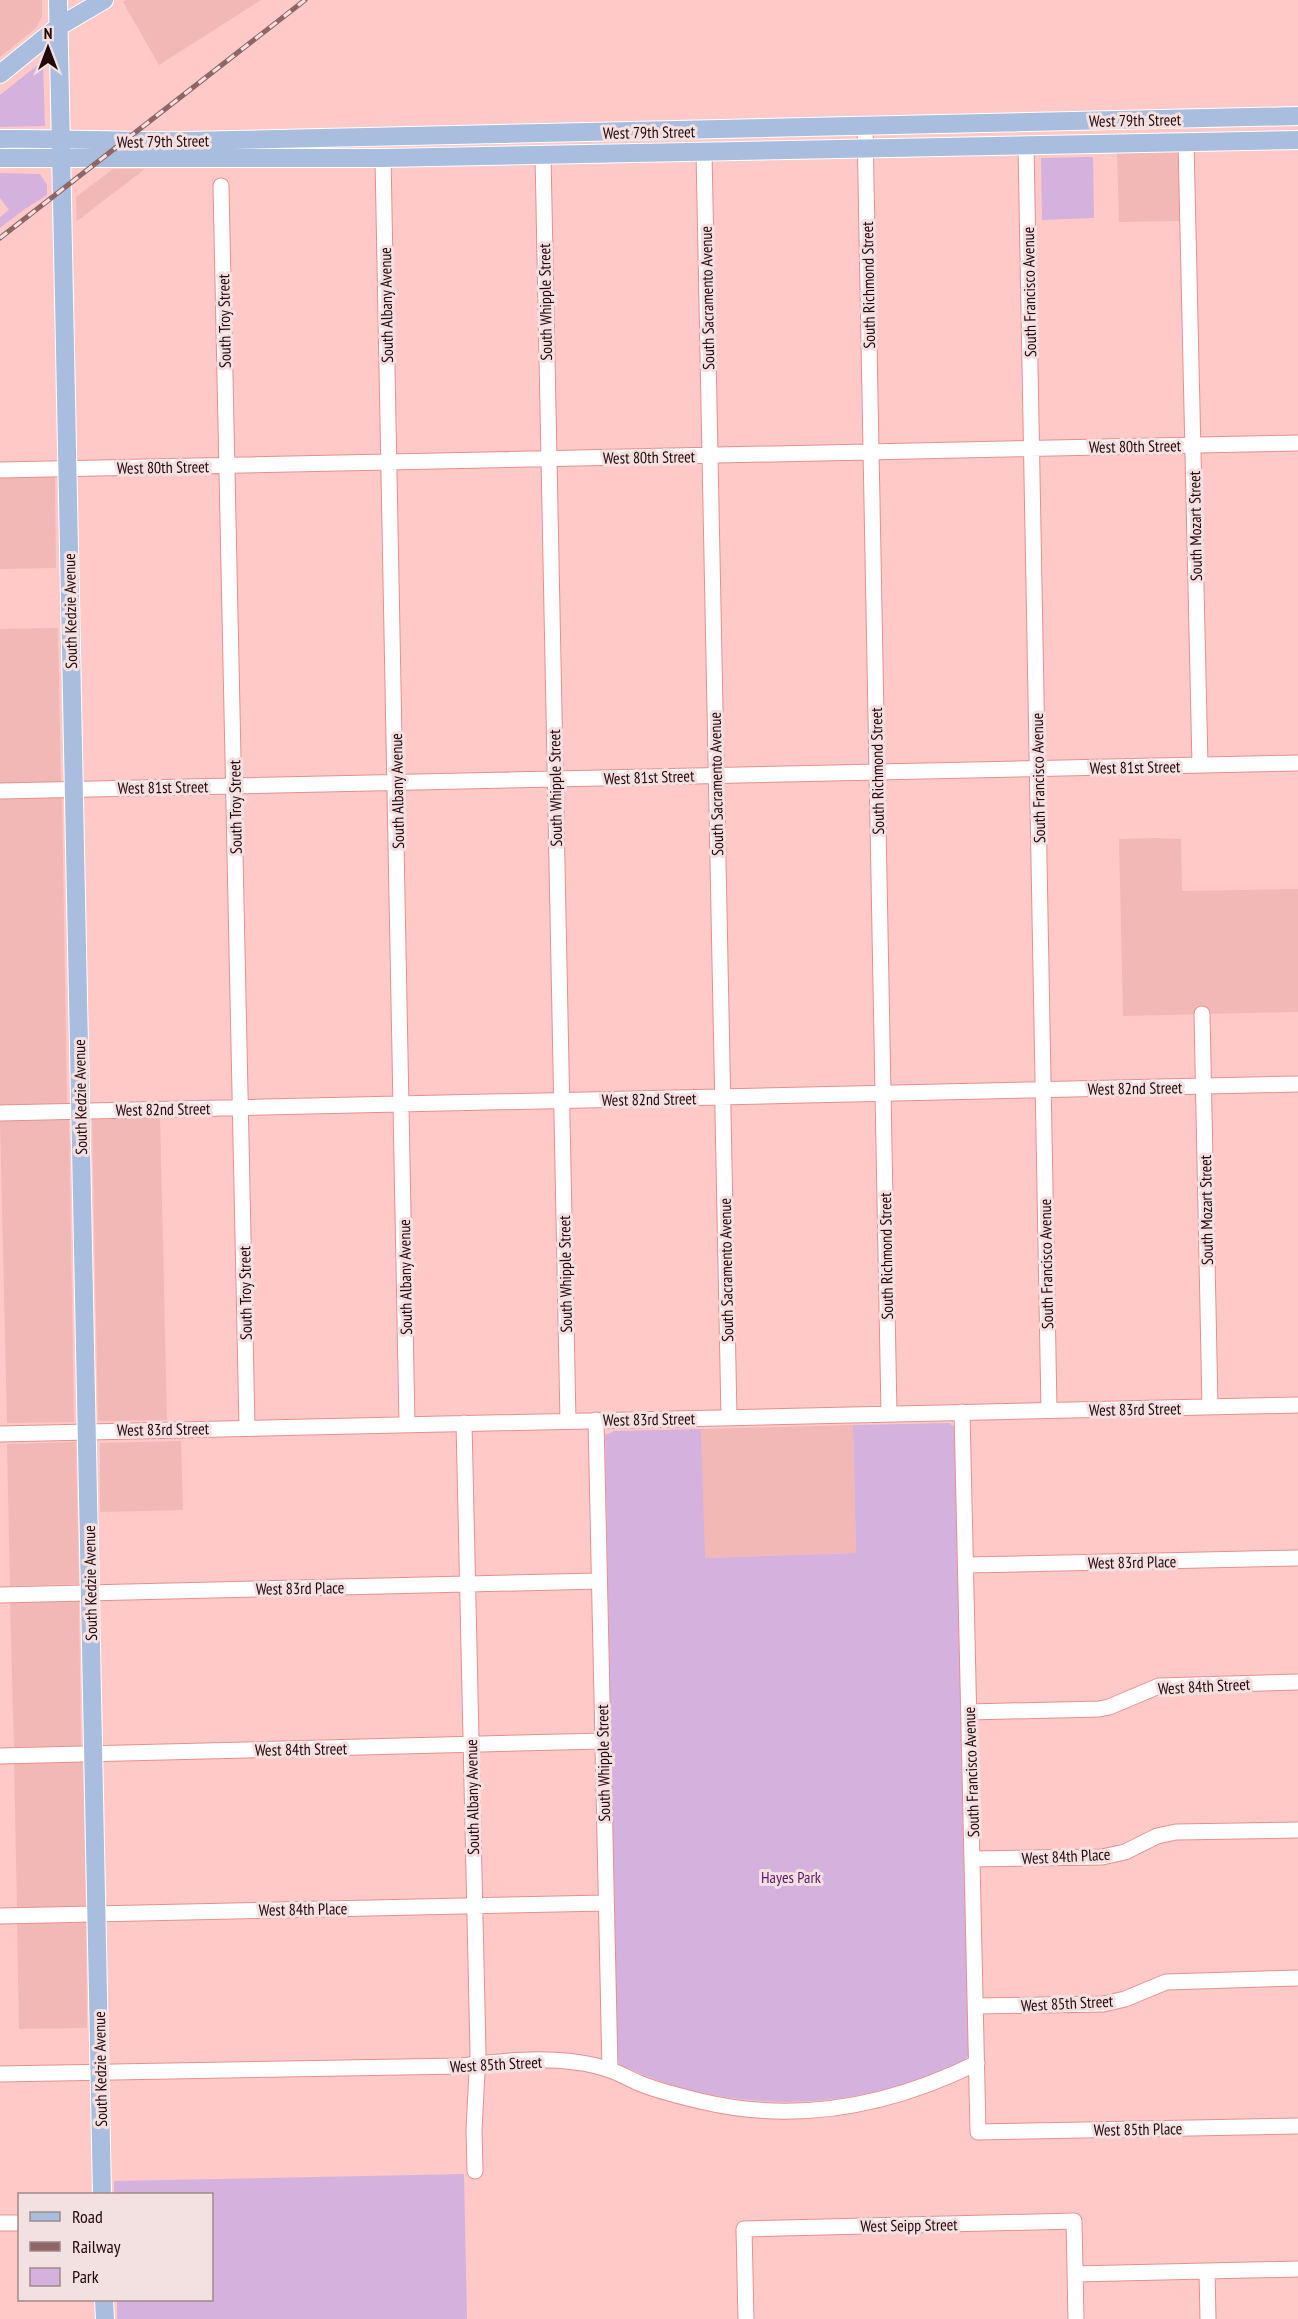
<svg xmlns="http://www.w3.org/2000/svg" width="1298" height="2319" font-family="'PT Sans Narrow',sans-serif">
<rect width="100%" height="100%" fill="#fec9c7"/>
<!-- built -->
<path fill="#f2b8b6" d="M0,0H42V17L36,28L0,57Z
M126,0H261L159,65L123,2Z
M1178,151L1180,221L1119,222L1117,153Z
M113,169H145L77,221L76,197Z
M55,476L56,568L0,569V477Z
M58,628L61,782L0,784V629Z
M62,797L67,1104L0,1105V799Z
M1158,838L1181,839L1182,891L1298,889V1012L1123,1016L1119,839Z
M69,1117L74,1422L7,1423L0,1120Z
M160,1117L167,1420L98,1421L92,1119Z
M853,1425L856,1553L704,1558L701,1429Z
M181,1441L183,1510L100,1512V1443Z
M76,1442L79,1584L10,1586L7,1444Z
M79,1600L81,1746L14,1747L10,1602Z
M83,1760L86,1907L17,1908L14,1762Z
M86,1921L87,2028L19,2029L17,1922Z"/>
<!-- green -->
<path fill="#d5b1dd" d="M40,63L43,65L45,126L0,127V95Z
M1093,157L1094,218L1042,220L1041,158Z
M0,173L40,174L47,185V195L25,209L0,228V217L9,210L0,198Z
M949,1423L956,1428L970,2053C961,2068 938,2073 922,2078C826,2113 716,2110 623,2066L619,2064L617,2053L605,1435L614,1431L701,1429L705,1558L856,1553L853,1425Z
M464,2174L467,2319H117V2300H212V2194H114V2181Z"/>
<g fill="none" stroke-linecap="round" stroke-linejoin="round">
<defs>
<path id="minor" d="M865,127L889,1414
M1186,142L1200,765
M1026,146L1049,1410
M704,152L729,1417
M543,155L568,1421
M383,158L407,1424
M221,186L247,1427
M0,470L1298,443
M0,791L1298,763
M1202,1014L1210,1407
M0,1113L1298,1084
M962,1412L978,2132L1298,2126
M596,1420L610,2070
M464,1423L478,2053L474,2130L475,2171
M0,1434L1298,1405
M967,1565L1298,1558
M0,1595L599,1581
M969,1712L1099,1709L1109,1707L1159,1686L1298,1682
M0,1756L603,1741
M973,1859L1102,1857L1125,1852L1157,1836L1176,1832L1298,1830
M0,1916L606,1903
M977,2006L1103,2004L1125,1999L1166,1982L1298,1978
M0,2074L461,2066C508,2060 564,2054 610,2070C620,2073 629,2079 639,2083C658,2091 680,2096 700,2101C796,2124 890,2106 977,2063
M0,2223H20
M1207,2271L1208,2319
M1075,2274L1298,2269
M746,2319L744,2229L1074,2221L1076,2319"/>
<path id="major" d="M58,0L102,2194
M0,74L58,27L104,0
M0,139C63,138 125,142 188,141L1298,116
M0,158H383L1298,140
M104,2300L105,2319"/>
</defs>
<!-- minor casing -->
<use href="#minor" stroke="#e49190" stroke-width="17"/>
<!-- major casing -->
<use href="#major" stroke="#fff" stroke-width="20"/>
<!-- minor -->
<use href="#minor" stroke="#fff" stroke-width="15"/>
<!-- major -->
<use href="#major" stroke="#a9bedf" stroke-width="18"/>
<defs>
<path id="rail" d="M0,238L305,0"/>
</defs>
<!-- rail casing -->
<use href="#rail" stroke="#8f6666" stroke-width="5"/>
<!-- rail -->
<use href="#rail" stroke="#f3e0e0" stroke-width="3" stroke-dasharray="9" stroke-linecap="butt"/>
</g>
<g text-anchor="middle" stroke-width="6" stroke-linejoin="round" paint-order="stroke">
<!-- street labels -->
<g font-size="16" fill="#240708" stroke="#f3e0e0">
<text transform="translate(1135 120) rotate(-1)" y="6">West 79th Street</text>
<text transform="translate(649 132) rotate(-1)" y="6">West 79th Street</text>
<text transform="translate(163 141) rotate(-1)" y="6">West 79th Street</text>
<text transform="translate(868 285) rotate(-91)" y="6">South Richmond Street</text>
<text transform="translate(1029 292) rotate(-91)" y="6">South Francisco Avenue</text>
<text transform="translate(707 298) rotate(-91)" y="6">South Sacramento Avenue</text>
<text transform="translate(545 302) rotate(-91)" y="6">South Whipple Street</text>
<text transform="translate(386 305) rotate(-91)" y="6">South Albany Avenue</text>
<text transform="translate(224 321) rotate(-91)" y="6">South Troy Street</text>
<text transform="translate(1135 446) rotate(-1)" y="6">West 80th Street</text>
<text transform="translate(649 457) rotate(-1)" y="6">West 80th Street</text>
<text transform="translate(163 467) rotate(-1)" y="6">West 80th Street</text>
<text transform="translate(1195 526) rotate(-91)" y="6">South Mozart Street</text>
<text transform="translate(70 611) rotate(-91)" y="6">South Kedzie Avenue</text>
<text transform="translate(1135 767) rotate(-1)" y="6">West 81st Street</text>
<text transform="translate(877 771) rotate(-91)" y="6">South Richmond Street</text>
<text transform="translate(649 777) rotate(-2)" y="6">West 81st Street</text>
<text transform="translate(1038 778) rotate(-91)" y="6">South Francisco Avenue</text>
<text transform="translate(716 784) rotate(-91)" y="6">South Sacramento Avenue</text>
<text transform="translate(163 787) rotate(-1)" y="6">West 81st Street</text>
<text transform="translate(555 788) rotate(-91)" y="6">South Whipple Street</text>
<text transform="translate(397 791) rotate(-91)" y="6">South Albany Avenue</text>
<text transform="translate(235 807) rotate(-91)" y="6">South Troy Street</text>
<text transform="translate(1135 1088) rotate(-1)" y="6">West 82nd Street</text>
<text transform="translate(80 1097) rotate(-91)" y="6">South Kedzie Avenue</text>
<text transform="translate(649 1099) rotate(-1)" y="6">West 82nd Street</text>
<text transform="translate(163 1109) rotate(-1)" y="6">West 82nd Street</text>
<text transform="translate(1206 1210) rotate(-91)" y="6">South Mozart Street</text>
<text transform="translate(886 1256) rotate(-91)" y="6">South Richmond Street</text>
<text transform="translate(1046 1264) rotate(-91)" y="6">South Francisco Avenue</text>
<text transform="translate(726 1270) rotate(-91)" y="6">South Sacramento Avenue</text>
<text transform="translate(565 1274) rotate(-91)" y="6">South Whipple Street</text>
<text transform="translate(405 1277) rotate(-91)" y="6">South Albany Avenue</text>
<text transform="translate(245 1293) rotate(-91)" y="6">South Troy Street</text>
<text transform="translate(1135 1409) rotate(-1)" y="6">West 83rd Street</text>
<text transform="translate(649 1419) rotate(-1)" y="6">West 83rd Street</text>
<text transform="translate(163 1429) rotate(-1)" y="6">West 83rd Street</text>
<text transform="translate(1132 1562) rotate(-1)" y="6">West 83rd Place</text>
<text transform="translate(90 1583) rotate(-91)" y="6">South Kedzie Avenue</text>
<text transform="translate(300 1588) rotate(-1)" y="6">West 83rd Place</text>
<text transform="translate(1204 1686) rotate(-3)" y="6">West 84th Street</text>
<text transform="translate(301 1749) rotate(-1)" y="6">West 84th Street</text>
<text transform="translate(603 1763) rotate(-91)" y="6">South Whipple Street</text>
<text transform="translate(971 1772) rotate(-92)" y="6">South Francisco Avenue</text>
<text transform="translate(472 1797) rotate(-91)" y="6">South Albany Avenue</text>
<text transform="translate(1066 1856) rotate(-3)" y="6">West 84th Place</text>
<text transform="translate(303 1909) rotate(-1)" y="6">West 84th Place</text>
<text transform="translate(1067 2003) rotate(-3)" y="6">West 85th Street</text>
<text transform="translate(496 2064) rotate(-3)" y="6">West 85th Street</text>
<text transform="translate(100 2069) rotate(-91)" y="6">South Kedzie Avenue</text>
<text transform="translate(1138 2129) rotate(-1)" y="6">West 85th Place</text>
<text transform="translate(909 2225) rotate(-1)" y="6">West Seipp Street</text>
</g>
<!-- park labels -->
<g font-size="16" fill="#5e146d" stroke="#f3e0e0">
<text x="791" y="1883">Hayes Park</text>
</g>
</g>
<!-- legend -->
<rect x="18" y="2193" width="195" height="108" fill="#f3e0e0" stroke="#a0898a" stroke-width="1.5"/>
<rect x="30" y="2212" width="30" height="9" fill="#a9bedf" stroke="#a0898a" stroke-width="1.5"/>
<text x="72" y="2223" font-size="18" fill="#240708">Road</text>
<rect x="30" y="2242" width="30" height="9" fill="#8f6666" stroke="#a0898a" stroke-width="1.5"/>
<text x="72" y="2253" font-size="18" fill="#240708">Railway</text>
<rect x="30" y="2268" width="30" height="18" fill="#d5b1dd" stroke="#a0898a" stroke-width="1.5"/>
<text x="72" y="2283" font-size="18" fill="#240708">Park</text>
<!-- north arrow -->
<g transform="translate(48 48)" stroke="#f3e0e0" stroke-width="4.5" paint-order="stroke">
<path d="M0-4.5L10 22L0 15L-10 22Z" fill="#240708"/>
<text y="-9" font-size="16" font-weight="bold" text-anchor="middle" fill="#240708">N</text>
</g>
</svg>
